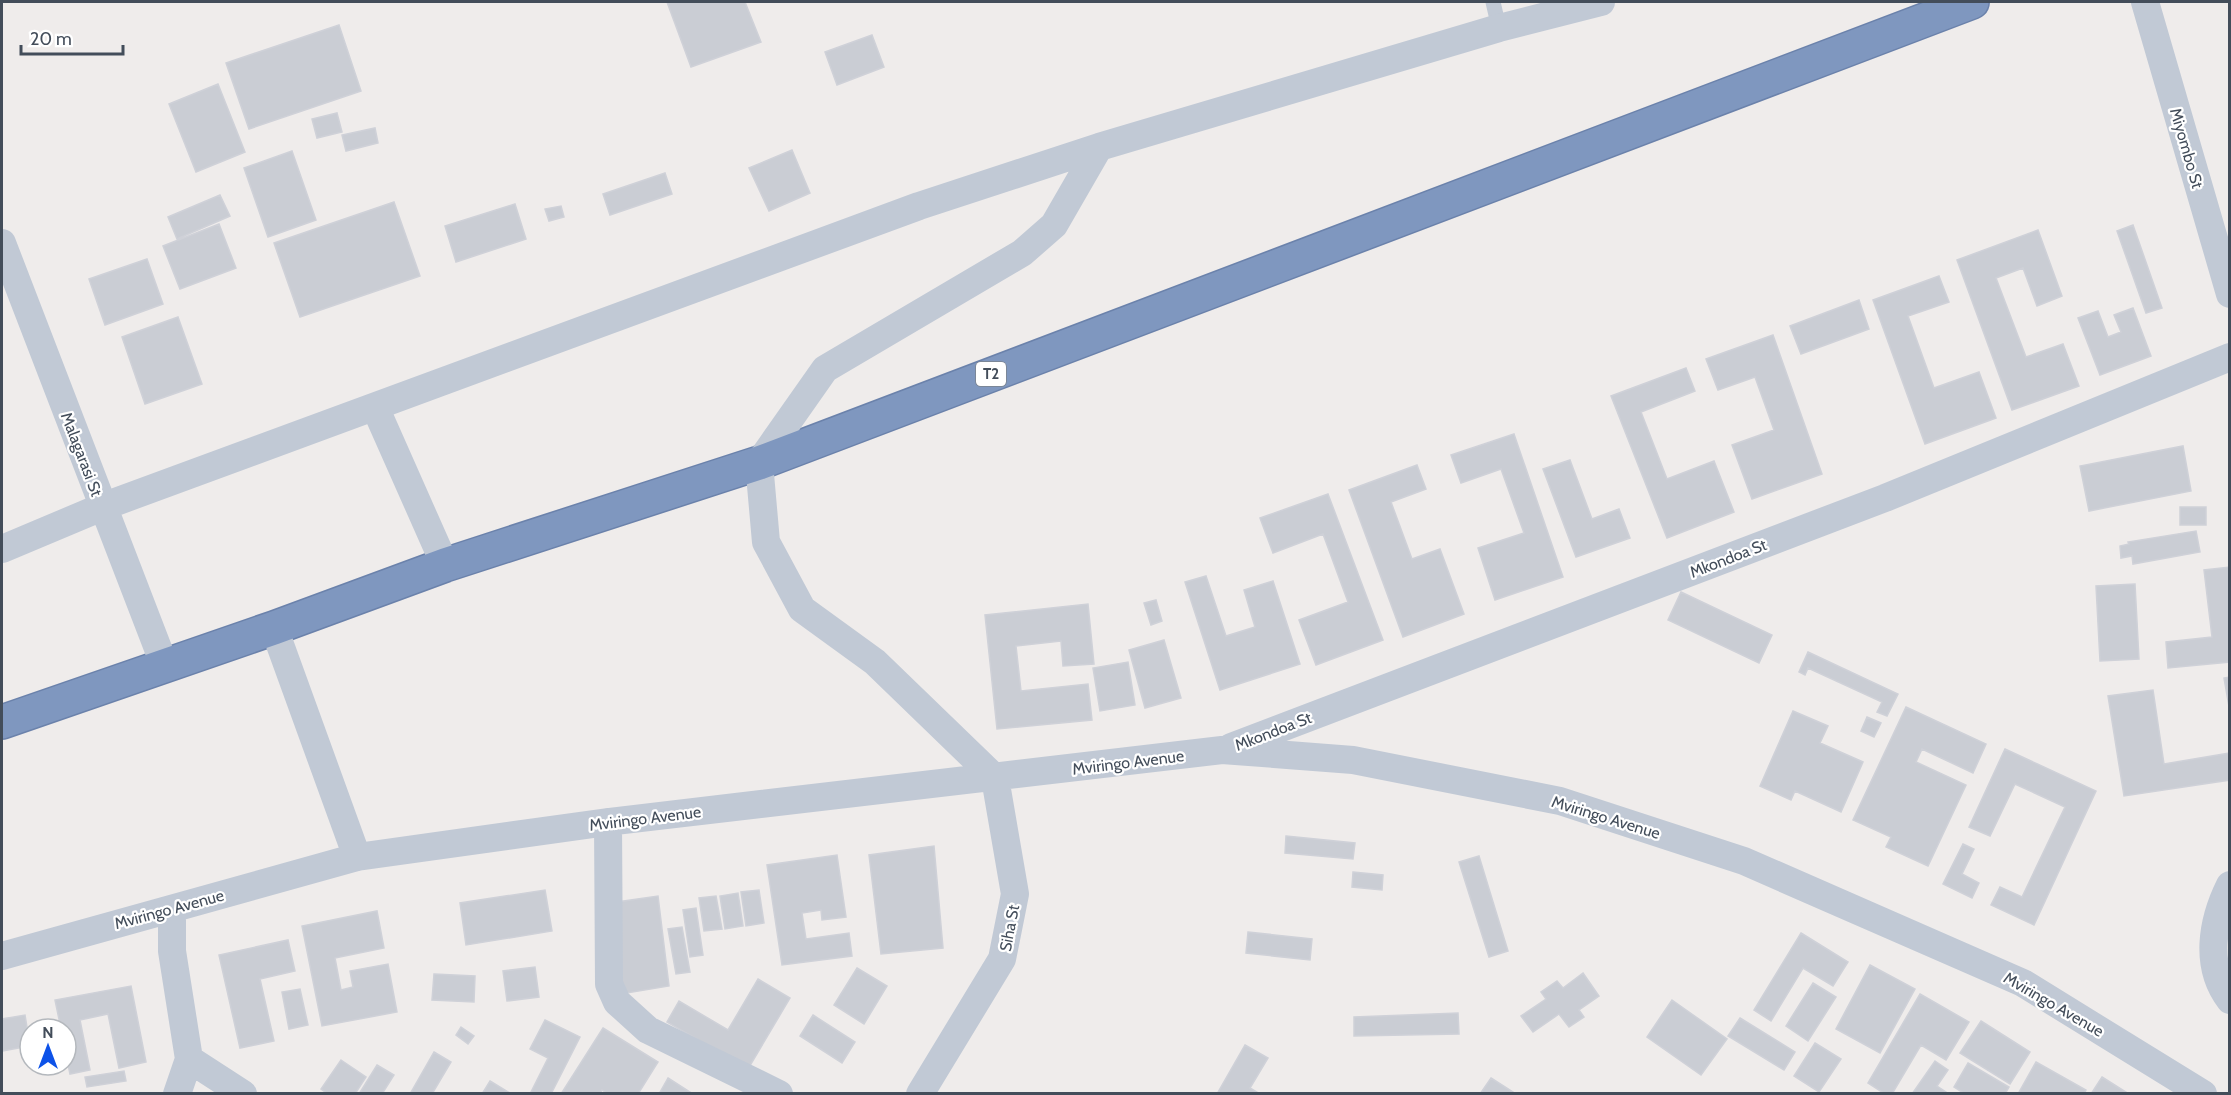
<svg xmlns="http://www.w3.org/2000/svg" width="2231" height="1095" font-family="Cabin,sans-serif">
<rect width="100%" height="100%" fill="#efeceb"/>
<!-- building -->
<path fill="#cacdd4" stroke="#cfd1d8" stroke-width="1.5" d="M667,2H745L761,42L691,67Z
M339,25L361,91L249,129L226,63Z
M872,35L884,67L837,85L825,52Z
M218,84L245,152L196,172L169,104Z
M337,113L342,132L317,138L312,119Z
M375,128L378,143L346,151L342,135Z
M792,150L810,193L769,211L749,168Z
M292,151L316,220L268,237L244,168Z
M665,173L672,194L610,215L603,194Z
M220,195L230,216L177,239L168,217Z
M394,202L420,276L300,317L274,243Z
M515,204L526,239L456,262L445,226Z
M561,206L564,217L549,221L545,209Z
M219,224L236,268L180,289L163,246Z
M2133,225L2162,308L2146,313L2117,231Z
M2038,230L2062,296L2037,306L2023,268L1996,278L2026,357L2063,344L2079,386L2012,410L1957,260Z
M147,259L163,304L105,325L89,279Z
M1939,276L1949,302L1908,316L1934,388L1979,372L1996,418L1925,444L1873,300Z
M1859,300L1869,329L1801,354L1790,326Z
M2133,308L2151,356L2100,375L2078,318L2098,311L2108,337L2121,332L2114,315Z
M178,317L202,384L145,404L122,337Z
M1773,335L1822,474L1752,499L1732,445L1774,430L1755,377L1718,390L1706,359Z
M1686,368L1695,391L1641,412L1667,479L1714,461L1734,512L1667,538L1611,396Z
M1514,434L1563,577L1495,600L1478,548L1524,533L1501,469L1461,483L1451,455Z
M2183,446L2191,491L2089,511L2080,466Z
M1570,460L1592,519L1619,509L1630,538L1576,557L1543,469Z
M1417,465L1426,489L1391,502L1412,559L1440,549L1464,614L1403,637L1349,490Z
M1328,494L1383,640L1316,665L1299,620L1348,602L1323,534L1273,553L1260,518Z
M2180,507H2206V525H2180Z
M2196,531L2200,552L2133,564L2132,556L2121,558L2120,546L2129,544L2128,542Z
M2230,567V662L2168,668L2166,642L2212,637L2204,570Z
M1206,576L1226,636L1255,627L1244,590L1273,581L1300,664L1220,690L1185,582Z
M2135,584L2139,659L2100,661L2096,586Z
M1681,592L1772,635L1759,663L1668,620Z
M1156,600L1162,621L1151,625L1144,603Z
M1088,604L1094,664L1063,666L1061,641L1016,646L1021,691L1088,684L1092,720L997,729L985,615Z
M1164,640L1181,698L1145,708L1129,650Z
M1808,652L1898,694L1887,716L1877,712L1882,702L1808,668L1805,675L1799,672Z
M1128,662L1135,705L1100,711L1093,668Z
M2230,677V712L2224,678Z
M2153,690L2164,764L2230,753V780L2124,796L2108,696Z
M1906,707L1986,744L1973,773L1922,749L1916,762L1966,785L1928,866L1886,847L1891,837L1853,820Z
M1793,711L1828,726L1820,743L1863,762L1841,812L1795,791L1791,800L1760,786Z
M1867,717L1881,723L1874,737L1861,731Z
M2005,749L2096,791L2034,925L1991,905L2000,887L2022,897L2065,807L2015,784L1990,836L1969,827Z
M1286,836L1355,843L1353,859L1285,853Z
M1963,844L1974,849L1962,874L1979,883L1972,898L1943,884Z
M934,846L943,948L881,954L869,855Z
M837,855L846,917L822,920L821,910L802,913L806,939L849,933L852,956L782,965L767,865Z
M1479,856L1508,951L1489,957L1459,862Z
M1353,872L1383,875L1382,890L1352,887Z
M545,890L552,931L466,945L460,903Z
M759,890L764,923L746,926L741,892Z
M738,893L743,926L725,929L720,896Z
M658,896L669,986L621,994L610,903Z
M716,896L722,929L704,931L699,898Z
M696,908L703,955L690,957L683,910Z
M377,911L384,948L335,958L341,990L353,987L350,971L388,964L397,1012L322,1026L302,926Z
M682,927L690,972L676,974L668,929Z
M1248,932L1312,939L1310,960L1246,953Z
M1801,933L1848,962L1833,986L1803,968L1771,1021L1754,1010Z
M288,940L295,971L260,979L274,1041L240,1048L219,955Z
M1870,965L1915,989L1880,1053L1836,1029Z
M535,967L539,997L507,1001L503,971Z
M857,968L887,986L864,1024L834,1005Z
M1583,973L1599,996L1579,1010L1584,1017L1569,1027L1559,1014L1533,1032L1521,1016L1546,999L1541,992L1557,981L1563,988Z
M434,974L475,976L474,1002L432,1000Z
M758,979L790,998L748,1069L667,1022L679,1001L728,1030Z
M1813,983L1836,997L1808,1041L1786,1026Z
M131,986L146,1062L119,1068L108,1014L80,1020L90,1070L70,1074L66,1055V1029H61L55,1000Z
M300,989L308,1025L289,1029L282,992Z
M1920,994L1969,1022L1946,1060L1921,1045L1892,1094H1885L1868,1083Z
M1672,1000L1727,1039L1701,1075L1647,1037Z
M1458,1013L1459,1034L1354,1036V1017Z
M25,1015L30,1046L2,1051V1019Z
M813,1015L855,1042L842,1063L800,1036Z
M1740,1018L1795,1052L1784,1070L1728,1036Z
M545,1020L580,1037L551,1094H530L548,1058L530,1049Z
M1981,1021L2030,1052L2010,1084L1960,1053Z
M461,1027L474,1036L468,1044L456,1035Z
M603,1028L658,1062L638,1094H608L602,1090L600,1094H561Z
M1815,1043L1841,1059L1819,1092L1794,1076Z
M1245,1045L1268,1058L1250,1088L1260,1094H1217Z
M434,1052L451,1062L432,1094H410Z
M341,1060L366,1077L355,1094H328L321,1089Z
M1935,1061L1948,1070L1937,1086L1949,1094H1912Z
M2036,1062L2086,1090L2084,1094H2018Z
M1968,1063L2009,1087L2005,1094H1965L1954,1087Z
M377,1065L394,1075L382,1094H359Z
M124,1071L126,1081L87,1087L85,1077Z
M2102,1077L2129,1094H2091Z
M668,1078L693,1094H659Z
M1491,1078L1513,1092L1512,1094H1480Z
M490,1081L510,1093L509,1094H482Z"/>
<g fill="none" stroke-linecap="round" stroke-linejoin="round">
<defs>
<path id="highway" d="M2,722L274,628L445,565L759,463L1972,2"/>
</defs>
<!-- highway casing -->
<use href="#highway" stroke="#6b82ab" stroke-width="36"/>
<!-- lane -->
<path stroke="#c1c9d5" stroke-width="15" d="M1493,2L1499,28"/>
<!-- street -->
<path stroke="#c1c9d5" stroke-width="28" d="M2145,2L2230,294
M2,243L164,664
M375,407L445,565
M2,549L102,507L919,206L1099,147L1499,28L1601,2
M274,628L357,857
M1231,747L1885,498L2230,357
M608,822L609,984L617,1002L648,1030L779,1094
M2230,885C2212,921 2204,966 2230,1000
M172,909V951L189,1059L177,1094
M2,956L357,857L608,822L1222,750L1353,760L1560,801L1744,861L2023,983L2203,1094
M189,1059L243,1094
M920,1094L1002,959L1015,894L995,778L875,662L802,609L766,542L759,463L825,369L1022,253L1054,225L1099,147"/>
<!-- highway -->
<use href="#highway" stroke="#7f97bf" stroke-width="33"/>
</g>
<g text-anchor="middle" stroke-width="4.5" stroke-linejoin="round" paint-order="stroke">
<!-- shield labels -->
<rect fill="#fff" stroke="#7b828c" stroke-width="1.5" x="976" y="362" width="30" height="24" rx="4.5"/>
<g font-size="15" font-weight="bold" fill="#434d5a">
<text x="991" y="379">T2</text>
</g>
<!-- street labels -->
<g font-size="16" fill="#434d5a" stroke="#fff">
<text transform="translate(2187 148) rotate(74)" y="6">Miyombo St</text>
<text transform="translate(82 454) rotate(69)" y="6">Malagarasi St</text>
<text transform="translate(1728 558) rotate(-21)" y="6">Mkondoa St</text>
<text transform="translate(1273 731) rotate(-21)" y="6">Mkondoa St</text>
<text transform="translate(1128 762) rotate(-7)" y="6">Mviringo Avenue</text>
<text transform="translate(1606 817) rotate(17)" y="6">Mviringo Avenue</text>
<text transform="translate(645 818) rotate(-7)" y="6">Mviringo Avenue</text>
<text transform="translate(169 909) rotate(-15)" y="6">Mviringo Avenue</text>
<text transform="translate(1009 928) rotate(-79)" y="6">Siha St</text>
<text transform="translate(2054 1004) rotate(30)" y="6">Mviringo Avenue</text>
</g>
</g>
<!-- border -->
<rect width="2231" height="1095" fill="none" stroke="#434d5a" stroke-width="6"/>
<!-- north arrow -->
<g transform="translate(48 1047)"><circle r="28" fill="#ffffff" stroke="#b4b8bd" stroke-width="1.5"/>
<path d="M0-4.5L10 22L0 15L-10 22Z" fill="#0d52e8"/>
<text y="-9" font-size="16" font-weight="bold" text-anchor="middle" fill="#434d5a">N</text>
</g>
<!-- scale -->
<path d="M21 45v9h102v-9" fill="none" stroke="#434d5a" stroke-width="3"/>
<text x="30" y="45" font-size="18" fill="#434d5a" stroke="#ffffff" stroke-width="4.5" paint-order="stroke">20 m</text>
</svg>
